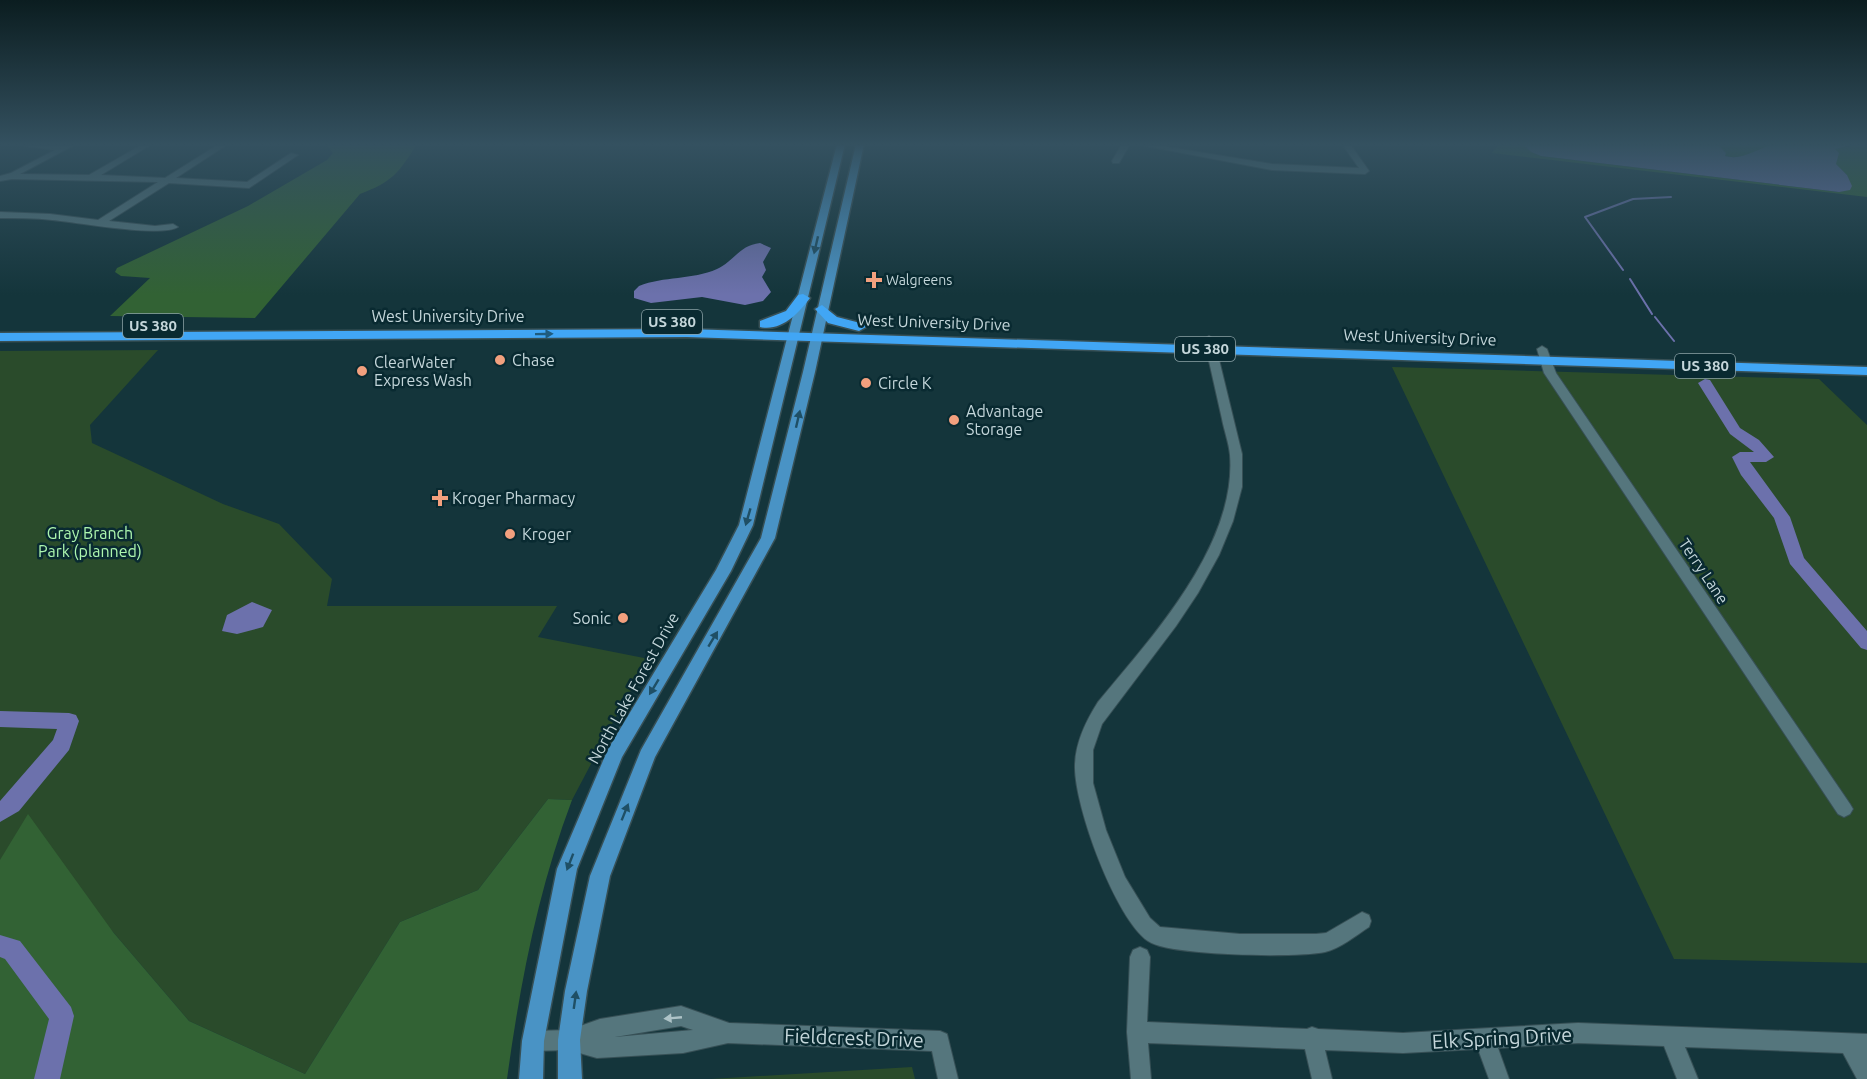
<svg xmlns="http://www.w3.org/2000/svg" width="1867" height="1079" font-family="Ubuntu,sans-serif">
<rect width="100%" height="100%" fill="#14353b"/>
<!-- green -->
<path fill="#2a4b2b" d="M158,350L90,425L92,443L223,504L279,524L332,579L327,606H557L538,637L649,659L620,709L572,800L548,799L478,890L400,922L305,1074L189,1021L113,932L0,860V351Z
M1392,367L1819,379L1867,425V963L1674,959Z
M912,1067L915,1079H711Z"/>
<!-- forest -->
<path fill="#326234" d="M326,144H417C399,173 392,182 360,194L255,318L110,316L150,278L121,276L115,272L117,268L248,206L327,160L333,153Z
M1494,144H1523L1531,152L1541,156L1839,192L1847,175L1835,164L1834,149L1858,145L1854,144H1867V197L1492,153L1497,146Z
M1717,144H1774C1760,152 1740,160 1725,156Z
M548,799L572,800C538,890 520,984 507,1079H0V860L28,814L113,932L189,1021L305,1074L400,922L478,890Z"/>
<!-- water -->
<path fill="#6c71ac" d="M1523,144H1717L1726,153L1725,156C1743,161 1758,148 1774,144C1787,140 1837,144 1854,144L1862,146L1851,145L1835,149L1839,153L1836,164L1847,175L1852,186L1850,190L1839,192L1541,156L1531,152Z
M760,243L771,248L763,262L766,270L762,277L771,292L763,301L745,305L702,297L651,303L634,298V291L639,286C664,276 692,280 717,269C734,261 740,245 760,243Z
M252,602L272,610L263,627L237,634L222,631L227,615Z"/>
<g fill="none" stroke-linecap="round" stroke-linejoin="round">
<!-- stream -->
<path stroke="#6c71ac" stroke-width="2" d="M1623,270L1585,217L1633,199L1671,197
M1630,279L1652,314
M1655,317L1674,341"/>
<!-- river -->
<path fill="#6c71ac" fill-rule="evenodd" d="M1705,379L1710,380L1740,428L1759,440L1774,457L1766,462H1750L1790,517L1804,558L1867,631V650L1861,648L1790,564L1774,518L1741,475L1732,457L1740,452H1754L1730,434L1698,383Z
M0,711L69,713L76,715L79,721L69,750L19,811L0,822V801L53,740L57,729L0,727Z
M0,935L20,941L71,1007L74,1016L60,1079H34L49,1019L5,959L0,957Z"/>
<defs>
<path id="minor" d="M21,144H76L20,174L89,175L143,144H152L101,175L165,178L219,144H228L176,178L247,182L291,153L298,155L249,188L169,183L109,221L155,226L173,224L178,227C161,238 76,222 52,220C35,218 17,218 0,218V212L50,214L98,220L158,182L12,179L0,181V176L11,173L55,150L25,146Z
M1122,144H1130L1119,163H1113L1112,161Z
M1135,144H1150L1272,164L1359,168L1342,144H1350L1369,171L1365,174L1272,170Z
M1209,336L1214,339L1242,454V487L1233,521L1219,555L1198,593L1176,626L1102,724L1093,750V783L1106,830L1125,877L1150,918L1160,927L1240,934H1316L1326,933L1362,912L1369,915L1371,921L1369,927C1355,936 1341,948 1325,952C1298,958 1168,956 1148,941C1115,918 1074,805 1075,766C1075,743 1086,721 1098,702C1152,637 1237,545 1230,455C1229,443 1224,430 1222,419C1216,392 1210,366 1204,339Z
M1542,346L1547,349L1556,373L1850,804L1853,809L1850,814L1844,817L1838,814L1544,373L1537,349Z
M1140,947L1147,950L1150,957L1147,1022L1307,1029L1312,1027L1318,1029L1403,1033L1578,1023L1867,1034V1079H1857L1843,1053L1685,1047L1698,1079H1677L1664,1046L1578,1043L1498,1048L1509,1079H1489L1478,1049L1403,1053L1325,1050L1332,1079H1312L1305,1049L1148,1043L1151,1079H1131L1127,1032L1130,957L1133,950Z
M681,1006L729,1023L940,1031L947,1034L958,1079H938L932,1051L728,1043L683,1053L597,1058L569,1050L533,1051L526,1048L523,1041L526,1034L533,1031L569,1030L600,1019ZM681,1026L693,1030L615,1037Z"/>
<path id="major" d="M837,144H845L753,525L731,571L622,757L577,869L544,1041L543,1079H519L522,1041L557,869L608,749L716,570L739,525Z
M856,144H864L815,372L775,538L655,757L610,876L587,991L580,1040L582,1079H558V1040L565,991L590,876L641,750L761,538L803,372Z"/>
<path id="highway" d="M803,294L810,298C799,313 781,332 760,327V321L786,311L798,295Z
M822,305L837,317L864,324L866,327L859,331L828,323L815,309Z
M687,329L1867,367V375L687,337L0,341V333Z"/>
</defs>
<!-- minor casing -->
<use href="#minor" stroke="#375056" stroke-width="2"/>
<!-- major casing -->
<use href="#major" stroke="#375056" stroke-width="3"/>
<!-- highway casing -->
<use href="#highway" stroke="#375056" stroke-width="3"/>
<!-- minor -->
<use href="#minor" fill="#55767d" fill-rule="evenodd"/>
<!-- major -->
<use href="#major" fill="#4993c5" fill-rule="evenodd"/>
<!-- highway -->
<use href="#highway" fill="#41a6f5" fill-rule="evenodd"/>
</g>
<!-- one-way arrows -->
<defs><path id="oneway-solid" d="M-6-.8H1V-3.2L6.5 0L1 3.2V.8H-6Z" transform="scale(1.5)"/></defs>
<g fill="#1f4f65">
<use href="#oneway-solid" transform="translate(816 245) rotate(103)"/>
<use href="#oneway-solid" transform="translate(798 419) rotate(-77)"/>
<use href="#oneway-solid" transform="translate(748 517) rotate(106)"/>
<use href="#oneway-solid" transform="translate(713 639) rotate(-59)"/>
<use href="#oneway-solid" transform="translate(654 687) rotate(121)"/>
<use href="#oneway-solid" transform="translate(625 812) rotate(-68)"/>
<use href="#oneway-solid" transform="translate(570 862) rotate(111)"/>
<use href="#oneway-solid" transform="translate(575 1000) rotate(-82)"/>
</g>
<use fill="#1f5c7f" href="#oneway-solid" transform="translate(544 334) rotate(-1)"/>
<use fill="#aec3c7" href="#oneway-solid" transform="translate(673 1018) rotate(175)"/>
<!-- sky -->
<linearGradient id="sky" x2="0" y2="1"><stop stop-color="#0b1d20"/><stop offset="0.49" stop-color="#345160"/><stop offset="1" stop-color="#345160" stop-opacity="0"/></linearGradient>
<rect width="1867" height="295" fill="url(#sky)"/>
<!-- markers -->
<g fill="#f2a07e" stroke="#092a31" stroke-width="2">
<path d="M871 271h6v6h6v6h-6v6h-6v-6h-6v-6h6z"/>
<circle cx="500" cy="360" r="6"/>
<circle cx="362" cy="371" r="6"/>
<circle cx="866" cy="383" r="6"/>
<circle cx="954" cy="420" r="6"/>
<path d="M437 489h6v6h6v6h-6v6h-6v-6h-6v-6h6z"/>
<circle cx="510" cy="534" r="6"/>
<circle cx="623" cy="618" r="6"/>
</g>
<g text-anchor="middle" stroke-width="5" stroke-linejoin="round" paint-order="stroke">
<!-- far-poi labels -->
<g font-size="14" fill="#c4d6da" stroke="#092a31" text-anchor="start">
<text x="886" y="285">Walgreens</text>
</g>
<!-- shield labels -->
<g fill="#092a31" stroke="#8ca2a7" stroke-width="1.5">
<rect x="642" y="310" width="60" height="24" rx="4.5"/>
<rect x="123" y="314" width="60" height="24" rx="4.5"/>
<rect x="1175" y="337" width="60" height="24" rx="4.5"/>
<rect x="1675" y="354" width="60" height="24" rx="4.5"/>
</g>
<g font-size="15" font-weight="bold" fill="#c4d6da">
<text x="672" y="327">US 380</text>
<text x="153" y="331">US 380</text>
<text x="1205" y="354">US 380</text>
<text x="1705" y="371">US 380</text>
</g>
<!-- street labels -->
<g font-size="16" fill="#c4d6da" stroke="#092a31">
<text x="448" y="322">West University Drive</text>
<text transform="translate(934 322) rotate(2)" y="6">West University Drive</text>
<text transform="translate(1420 337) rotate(2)" y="6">West University Drive</text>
<text transform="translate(1704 571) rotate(56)" y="6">Terry Lane</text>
<text transform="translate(633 688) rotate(-61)" y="6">North Lake Forest Drive</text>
</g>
<!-- poi labels -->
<g font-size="16" fill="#c4d6da" stroke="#092a31" text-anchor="start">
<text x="512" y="366">Chase</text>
<text x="374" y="368">ClearWater<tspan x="374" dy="18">Express Wash</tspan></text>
<text x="878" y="389">Circle K</text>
<text x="966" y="417">Advantage<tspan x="966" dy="18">Storage</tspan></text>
<text x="452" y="504">Kroger Pharmacy</text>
<text x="522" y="540">Kroger</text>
<text x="611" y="624" text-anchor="end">Sonic</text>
</g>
<!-- park labels -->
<g font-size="16" fill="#aef7af" stroke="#092a31">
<text x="90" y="539">Gray Branch<tspan x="90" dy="18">Park (planned)</tspan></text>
</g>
<!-- near-street labels -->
<g font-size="20" fill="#c4d6da" stroke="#092a31">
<text transform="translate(854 1038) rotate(2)" y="7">Fieldcrest Drive</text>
<text transform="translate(1502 1038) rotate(-3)" y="7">Elk Spring Drive</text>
</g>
</g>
</svg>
